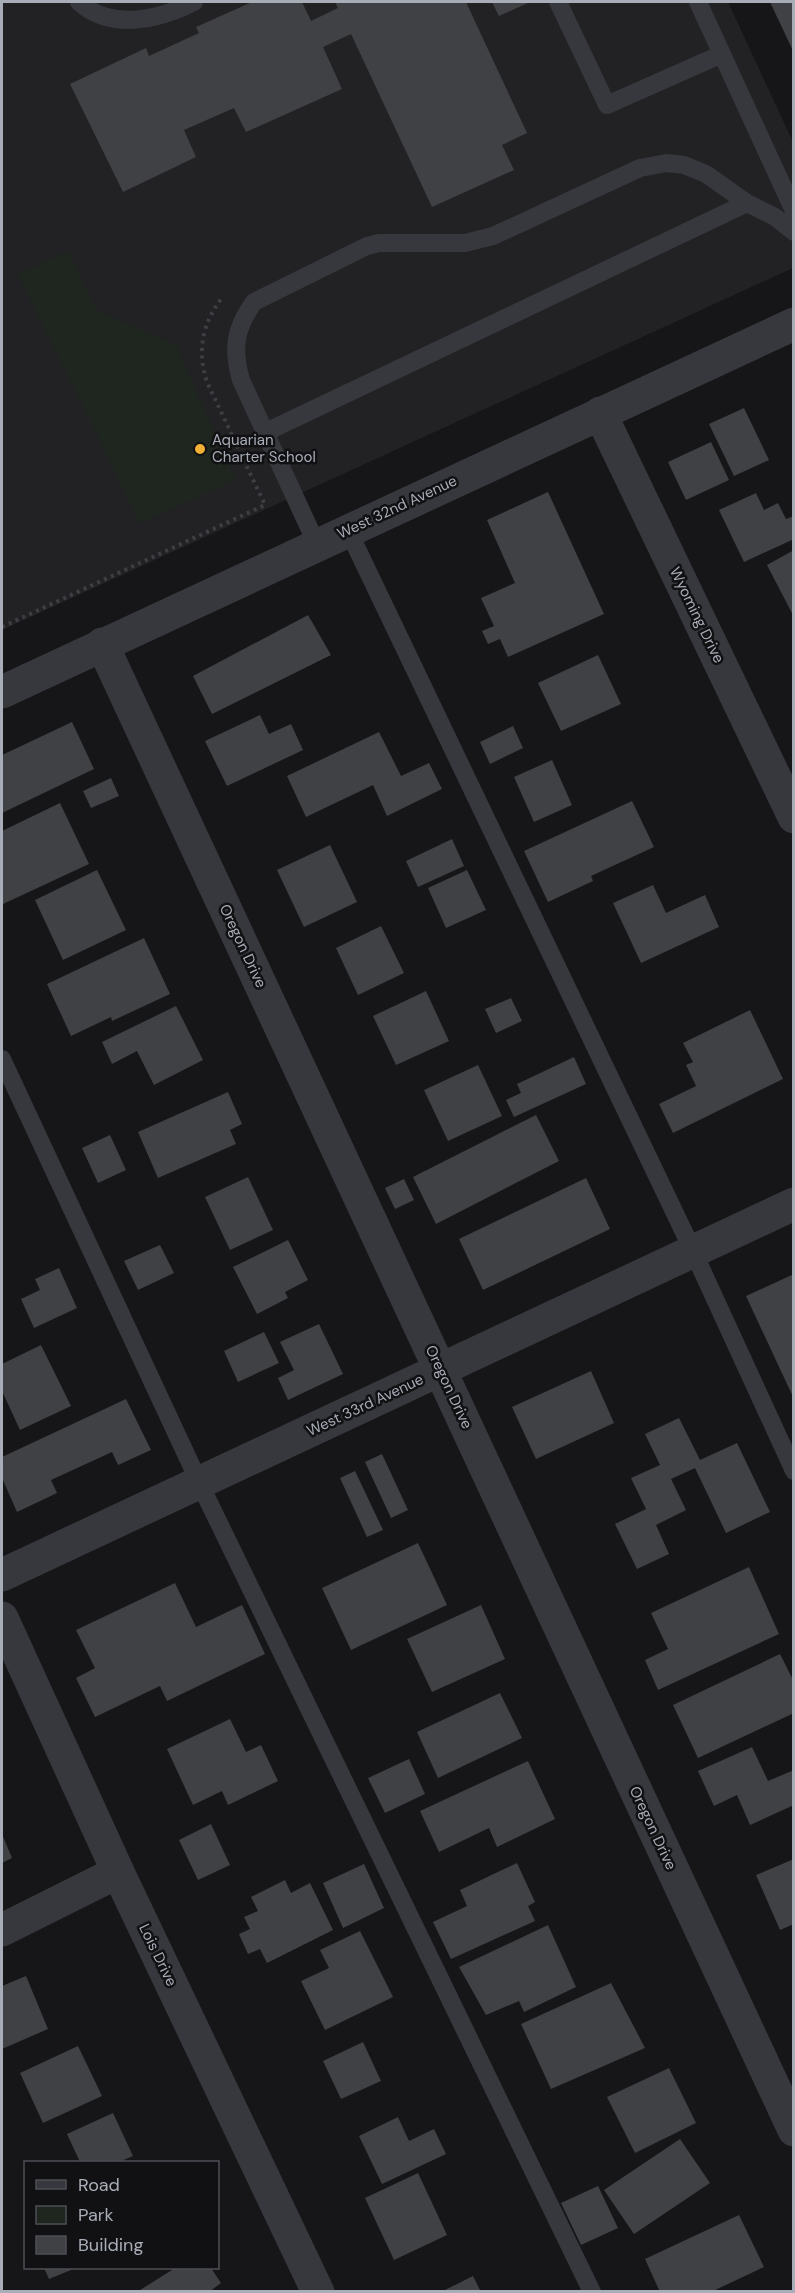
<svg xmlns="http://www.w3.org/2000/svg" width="795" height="2293" font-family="'DM Sans',sans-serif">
<rect width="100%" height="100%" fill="#161618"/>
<!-- built -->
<path fill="#222225" d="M2,2H728L793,142V268L2,630Z"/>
<!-- green -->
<path fill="#1e261f" d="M68,251L96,310L176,345L236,480L140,523L18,274Z"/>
<!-- building -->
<path fill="#404145" d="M252,2H302L311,21L338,8L335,2H466L527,133L502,145L514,170L432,207L351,34L323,47L342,89L246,132L234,108L184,130L196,157L123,192L70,84L146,48L149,56L199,33L196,27Z
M492,2H530L499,16Z
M770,2H794V53Z
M744,408L769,460L734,476L709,424Z
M711,442L729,480L686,500L668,462Z
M548,492L604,614L508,657L500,639L488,644L482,631L494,626L481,598L515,583L487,520Z
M756,493L764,510L778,503L786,519L794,516V539L744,562L719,510Z
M794,550V617L767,565Z
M308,615L331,655L212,714L193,676Z
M598,655L621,704L561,731L538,683Z
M260,715L269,734L291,724L303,750L227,786L205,741Z
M72,722L94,769L2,813V755Z
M513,726L523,748L490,764L480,742Z
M379,732L401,776L429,763L442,789L387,816L373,785L306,817L287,776Z
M552,760L572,805L534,822L514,777Z
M111,778L119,796L91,808L83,791Z
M632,801L654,847L591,876L593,881L548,902L524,851Z
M60,803L89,864L3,904L2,831Z
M452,839L464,866L418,887L406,861Z
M330,845L357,902L304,927L277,870Z
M97,870L126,930L63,960L35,900Z
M467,870L486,910L446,928L428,888Z
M653,885L666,913L705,895L719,927L641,963L613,903Z
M381,926L404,973L358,995L336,948Z
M144,938L170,994L112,1021L111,1017L71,1036L47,984Z
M426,991L449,1041L396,1065L373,1016Z
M511,998L522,1021L496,1033L485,1009Z
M176,1006L203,1060L154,1085L137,1051L112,1064L102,1042Z
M750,1010L783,1079L673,1133L659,1104L696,1086L686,1065L693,1062L683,1043Z
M574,1057L586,1084L514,1117L506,1100L521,1093L517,1084Z
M478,1065L502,1116L448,1141L424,1090Z
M228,1092L242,1124L230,1130L236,1144L158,1178L138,1132Z
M536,1115L559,1161L436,1224L413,1177Z
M110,1135L126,1170L98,1183L82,1148Z
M248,1177L273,1230L230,1250L205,1197Z
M586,1178L610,1229L483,1290L459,1239Z
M404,1179L414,1200L395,1209L385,1188Z
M288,1240L308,1280L285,1292L288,1298L257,1314L233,1267Z
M160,1245L174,1273L138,1290L124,1261Z
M59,1268L77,1308L34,1328L21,1299L40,1290L35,1279Z
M794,1274V1399L746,1296Z
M319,1324L343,1374L288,1400L278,1378L294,1370L280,1342Z
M264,1332L279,1363L238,1382L224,1351Z
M41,1345L71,1406L20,1430L2,1391V1364Z
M591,1371L614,1423L536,1459L512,1407Z
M126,1399L151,1450L118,1465L112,1452L51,1480L57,1493L17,1512L2,1478V1457Z
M679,1418L700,1460L737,1443L770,1512L726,1533L695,1468L671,1479L686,1510L656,1525L669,1554L637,1569L615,1524L646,1509L631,1478L660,1465L645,1434Z
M382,1454L408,1510L391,1518L365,1462Z
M355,1471L383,1530L367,1537L340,1478Z
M418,1543L447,1605L351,1650L322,1588Z
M749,1567L779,1634L658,1690L645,1660L668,1649L651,1613Z
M175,1583L196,1627L242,1605L265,1654L167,1701L160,1686L95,1717L76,1678L95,1668L76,1630Z
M481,1605L505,1659L432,1692L407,1639Z
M780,1654L794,1682V1713L698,1758L673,1705Z
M500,1693L522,1738L438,1778L417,1732Z
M230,1719L246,1752L261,1745L278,1781L228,1805L222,1791L193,1805L167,1749Z
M752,1747L768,1781L794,1770V1805L750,1825L737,1795L714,1806L698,1771Z
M409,1759L425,1794L385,1813L368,1778Z
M528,1761L555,1819L497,1847L489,1828L439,1852L420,1811Z
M211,1824L230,1865L198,1880L179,1840Z
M2,1834L12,1858L2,1863Z
M794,1859V1924L780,1930L756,1875Z
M517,1863L535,1902L528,1906L535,1921L451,1959L433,1922L467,1906L460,1890Z
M364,1864L384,1908L343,1928L323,1883Z
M285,1880L291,1893L310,1883L333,1930L267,1963L260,1949L248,1954L239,1934L250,1929L244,1917L258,1911L251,1897Z
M548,1925L576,1987L524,2012L519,2001L486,2015L459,1967Z
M360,1931L393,1997L325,2030L301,1981L329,1968L320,1950Z
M26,1976L48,2029L2,2049V1986Z
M611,1983L645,2048L551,2089L521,2024Z
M363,2042L381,2081L341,2099L323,2061Z
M78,2046L102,2096L43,2123L20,2073Z
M669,2068L696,2123L635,2153L607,2097Z
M113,2113L133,2156L119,2162H80L67,2134Z
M398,2117L409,2141L434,2129L446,2154L382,2184L359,2136Z
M680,2139L710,2183L634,2234L604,2190Z
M418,2173L447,2235L394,2260L365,2198Z
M598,2186L618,2228L581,2245L561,2203Z
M739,2215L764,2267L711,2292H660L645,2259Z
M44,2268H76L49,2279Z
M175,2268H211L221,2283L209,2292H137Z
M473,2276L481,2292H441Z"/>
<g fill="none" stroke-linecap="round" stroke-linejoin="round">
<!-- path -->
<path stroke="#3d3f44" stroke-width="4" stroke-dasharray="3 4.5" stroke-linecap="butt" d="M2,627L265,505L207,382C197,352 202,324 221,299"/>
<!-- lane -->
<path stroke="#37383d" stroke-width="18" d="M79,2C111,31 159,20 194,2
M558,2L607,105L722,54
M698,2L794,211
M266,432L747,203
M348,530L693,1251L794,1471
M317,545L241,380C232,349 235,328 254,302L367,246L379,243H465L493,236L640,168L666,163L684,165L706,174L747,203L775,217L794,232
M2,1059L199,1482L592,2292"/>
<!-- street -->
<path stroke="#37383d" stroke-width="33" d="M600,413L794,817
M102,644L794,2130
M2,692L794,324
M2,1575L794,1204
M2,1618L118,1872L318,2292
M2,1930L118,1872"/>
</g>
<!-- markers -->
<circle fill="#f2b134" stroke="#111113" stroke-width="2" cx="200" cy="449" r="6"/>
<g text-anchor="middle" stroke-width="5" stroke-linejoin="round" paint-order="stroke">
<!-- poi labels -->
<g font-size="15" fill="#a8adb8" stroke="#111113" text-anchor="start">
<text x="212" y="445">Aquarian<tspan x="212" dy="17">Charter School</tspan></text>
</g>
<!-- street labels -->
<g font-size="15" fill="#a8adb8" stroke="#111113">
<text transform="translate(397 507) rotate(-25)" y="5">West 32nd Avenue</text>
<text transform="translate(697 615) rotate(64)" y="5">Wyoming Drive</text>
<text transform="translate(243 946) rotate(65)" y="5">Oregon Drive</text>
<text transform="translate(449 1387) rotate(65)" y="5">Oregon Drive</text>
<text transform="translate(365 1405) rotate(-25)" y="5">West 33rd Avenue</text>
<text transform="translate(653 1828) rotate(65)" y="5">Oregon Drive</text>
<text transform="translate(158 1955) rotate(64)" y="5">Lois Drive</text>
</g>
</g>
<!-- border -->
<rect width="795" height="2293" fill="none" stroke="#a8adb8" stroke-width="6"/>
<!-- legend -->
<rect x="24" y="2161" width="195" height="108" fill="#111113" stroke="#4d4f55" stroke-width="1.5"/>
<rect x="36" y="2180" width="30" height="9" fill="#37383d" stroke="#4d4f55" stroke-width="1.5"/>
<text x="78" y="2191" font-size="18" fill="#a8adb8">Road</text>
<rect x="36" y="2206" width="30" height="18" fill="#1e261f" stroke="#4d4f55" stroke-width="1.5"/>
<text x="78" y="2221" font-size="18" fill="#a8adb8">Park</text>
<rect x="36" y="2236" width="30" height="18" fill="#404145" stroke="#4d4f55" stroke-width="1.5"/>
<text x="78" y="2251" font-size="18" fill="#a8adb8">Building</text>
</svg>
